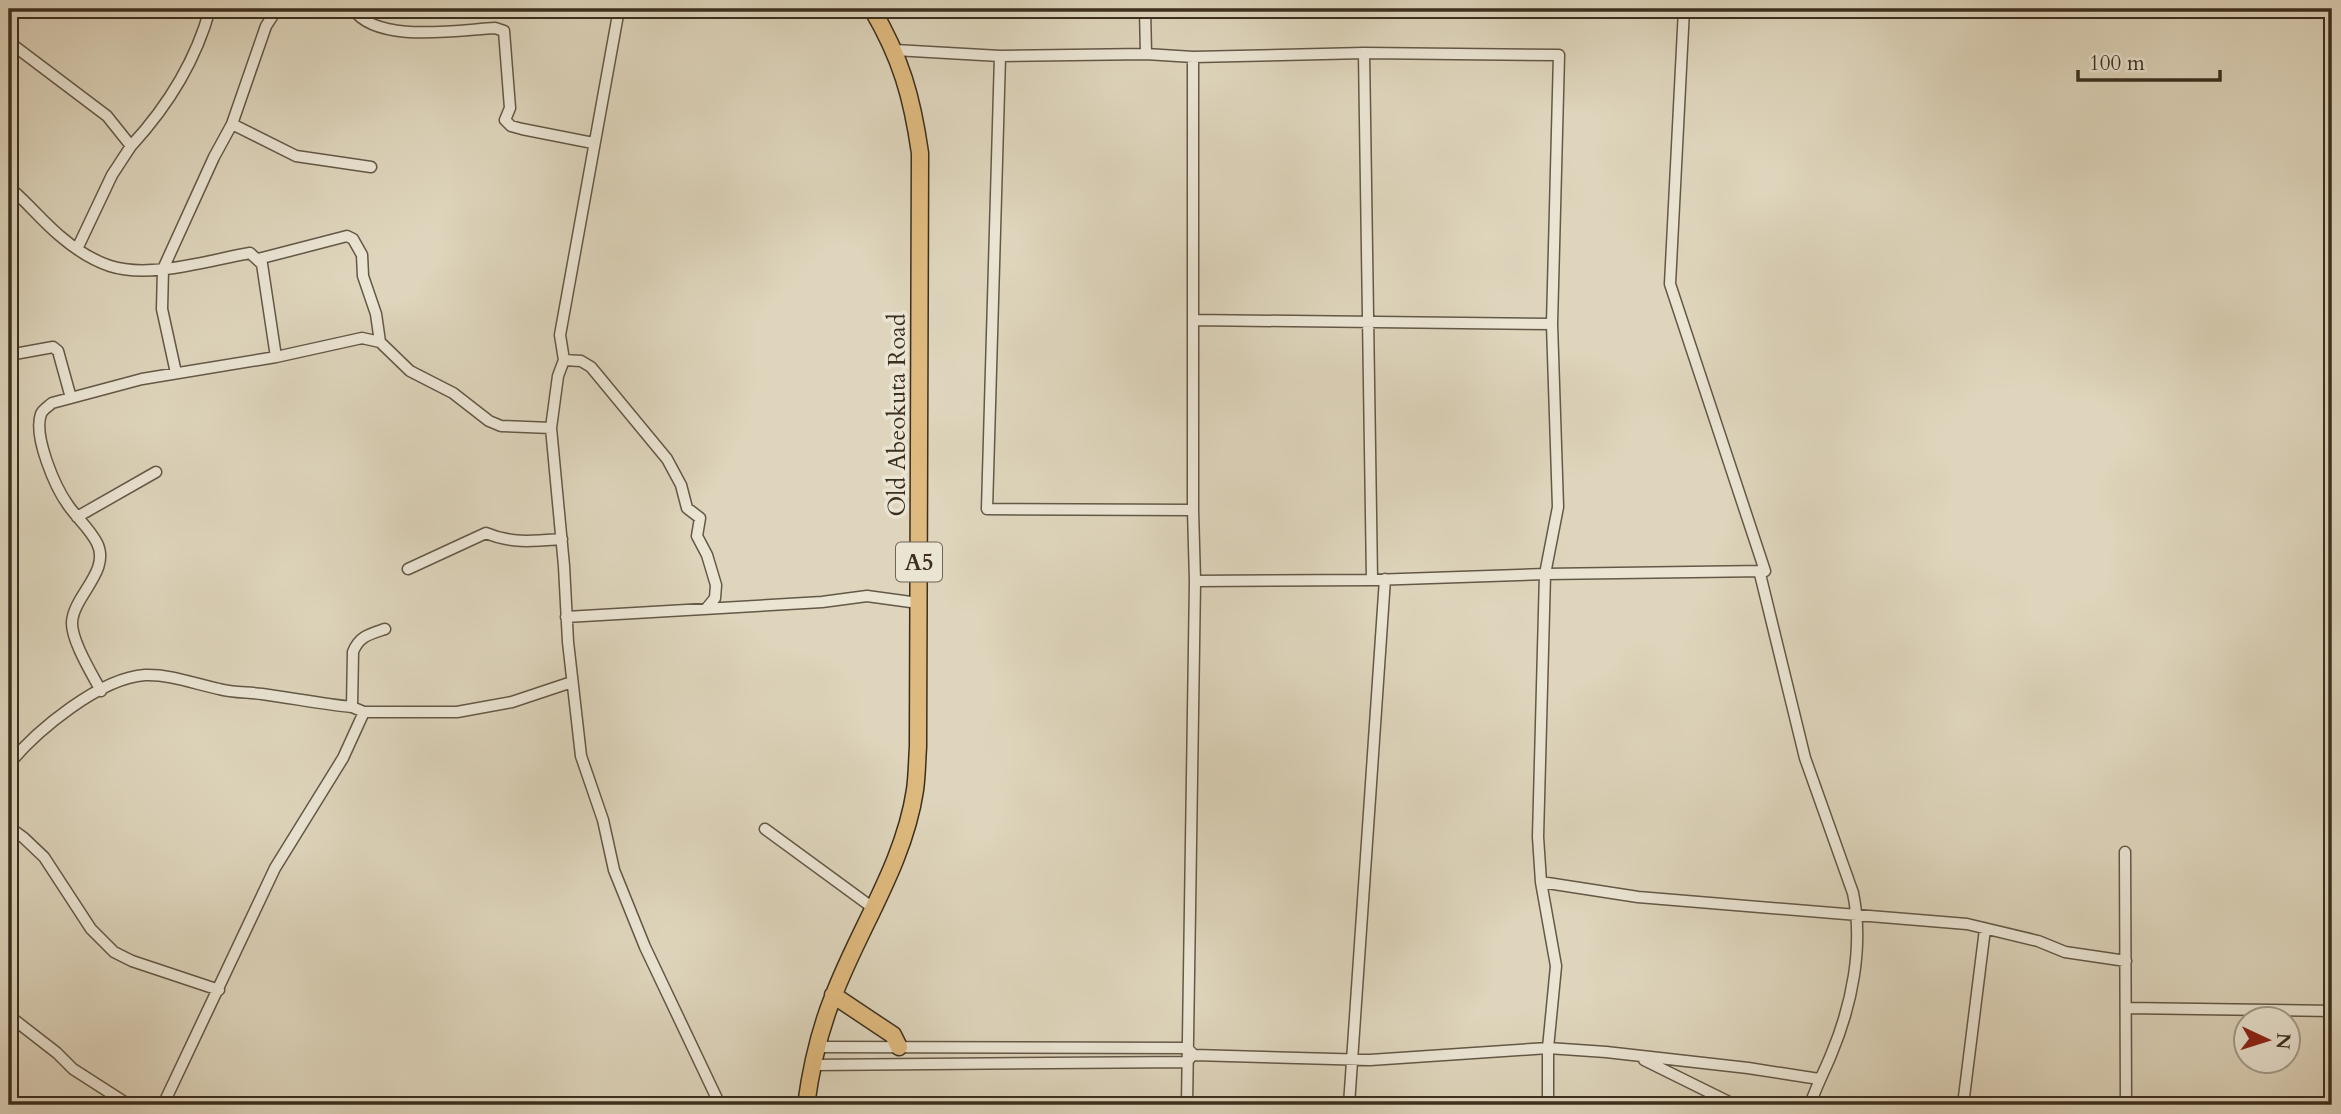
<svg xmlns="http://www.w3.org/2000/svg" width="2341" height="1114" font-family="Cardo,serif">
<rect width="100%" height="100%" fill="#ded5bc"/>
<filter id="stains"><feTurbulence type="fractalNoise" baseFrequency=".00286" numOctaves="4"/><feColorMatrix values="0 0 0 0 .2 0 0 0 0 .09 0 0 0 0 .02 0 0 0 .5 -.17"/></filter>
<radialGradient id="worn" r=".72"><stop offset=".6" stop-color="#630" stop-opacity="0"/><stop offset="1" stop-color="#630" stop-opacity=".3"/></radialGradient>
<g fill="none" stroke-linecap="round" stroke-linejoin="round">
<defs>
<path id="minor" d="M353,9C377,44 457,30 495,28L504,31L510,108L505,120L511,126L522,129L593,143
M619,9L560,335L564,360L558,376L551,428L564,566L568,642L581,756L603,820L614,870L645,947L720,1105
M1145,9L1146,54
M1684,9L1670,284L1765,571
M9,42L107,116L131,146C167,107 196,60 210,9
M895,50L1000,56L1146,54L1193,57L1364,53L1559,55L1552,324L1558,507L1545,574L1538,837L1541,882L1556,966L1548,1048V1105
M1364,53L1372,580
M1000,56L987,509L1193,510
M232,124L296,156L371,167
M9,187C27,202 42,221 60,236C74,248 92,260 110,266C150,279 209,260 250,253L262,264L276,357
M77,249L112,175L131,146
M258,259L347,236L353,239L362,255L363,276L376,314L380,342
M1193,320L1552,324
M9,355L53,347L58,351L71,398
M564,360L581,361L591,367L667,459L681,485L687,508L700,518L697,536L707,555L716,585L715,598L706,609
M176,373L162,309L163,269L214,157L232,124L266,26L277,9
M77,517L156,472
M408,569L486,533C512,544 535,541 562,539
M1765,571L1760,574L1805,758L1853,893C1864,946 1852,1005 1831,1055C1824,1072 1816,1087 1810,1105
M1195,581L1372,580L1545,574L1765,571
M566,617L822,602L867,596L918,603
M101,691C92,674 71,640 72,622C74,595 111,571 97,543C90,529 77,518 68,505C55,487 33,436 41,414C43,409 48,407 52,403L142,379L276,357L362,338L380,342L410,371L453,393L489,421L501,426L551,428
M352,707L353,652C359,636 370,634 385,629
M9,764C37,730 100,678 145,675C170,674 195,684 219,689C233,693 248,692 262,694C292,698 322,704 352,707L364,712H457L512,702L572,682
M9,827L24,838L44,857L91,929L114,952L132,961L219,990
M765,829L873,908
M2125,852L2126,1105
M1541,882L1638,897L1967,924L2038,941L2065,952L2126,961
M9,1004L12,1018L57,1053L73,1069L129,1105
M2126,1008L2332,1011
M817,1047L1187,1048L1194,1055L1370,1060L1548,1048L1606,1052L1748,1068L1819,1079
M1644,1060L1735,1105
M812,1065L1187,1062L1191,1057
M163,1105L275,868L343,758L364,712
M1187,1105L1195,581L1193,510V57
M1349,1105L1385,579
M1963,1105L1985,929"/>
<path id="trunk" d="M833,995L893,1035L899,1047
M806,1105C811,1068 819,1032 833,997C859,928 904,864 915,790C917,776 917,761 918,747L920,153C912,97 901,58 872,9"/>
</defs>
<!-- minor casing -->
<use href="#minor" stroke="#645846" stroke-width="13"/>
<!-- trunk casing -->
<use href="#trunk" stroke="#3c2f1f" stroke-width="19"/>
<!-- minor -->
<use href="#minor" stroke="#eae4d3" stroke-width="10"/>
<!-- trunk -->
<use href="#trunk" stroke="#dfba7e" stroke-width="16"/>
</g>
<g text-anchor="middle" stroke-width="7" stroke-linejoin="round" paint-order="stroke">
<!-- shield labels -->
<rect fill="#eae4d3" stroke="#706555" stroke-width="2" x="896" y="542.5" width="46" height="39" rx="5"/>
<g font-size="23" font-weight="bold" fill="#3c2f1f">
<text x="919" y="570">A5</text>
</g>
<!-- street labels -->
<g font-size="24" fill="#3c2f1f" stroke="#eae4d3">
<text transform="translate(897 415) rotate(-90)" y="8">Old Abeokuta Road</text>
</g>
</g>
<!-- margin -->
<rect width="2341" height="1114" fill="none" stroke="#ded5bc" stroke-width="35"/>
<rect x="10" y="10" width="2320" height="1093" fill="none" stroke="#3c2f1f" stroke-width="3.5"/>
<rect x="18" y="18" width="2306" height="1079" fill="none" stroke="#3c2f1f" stroke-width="2"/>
<!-- north arrow -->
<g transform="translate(2267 1040) rotate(94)"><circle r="33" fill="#eae4d3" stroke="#a49c8b" stroke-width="2"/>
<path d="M0-5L12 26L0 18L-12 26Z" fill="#8f2418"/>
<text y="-10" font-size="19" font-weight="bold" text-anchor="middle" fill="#3c2f1f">N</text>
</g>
<!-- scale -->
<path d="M2078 70v10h142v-10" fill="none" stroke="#3c2f1f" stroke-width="3.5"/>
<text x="2089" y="70" font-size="21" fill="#3c2f1f" stroke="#eae4d3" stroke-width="5" paint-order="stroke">100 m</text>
<rect width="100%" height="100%" filter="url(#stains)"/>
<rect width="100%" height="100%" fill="url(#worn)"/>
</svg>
